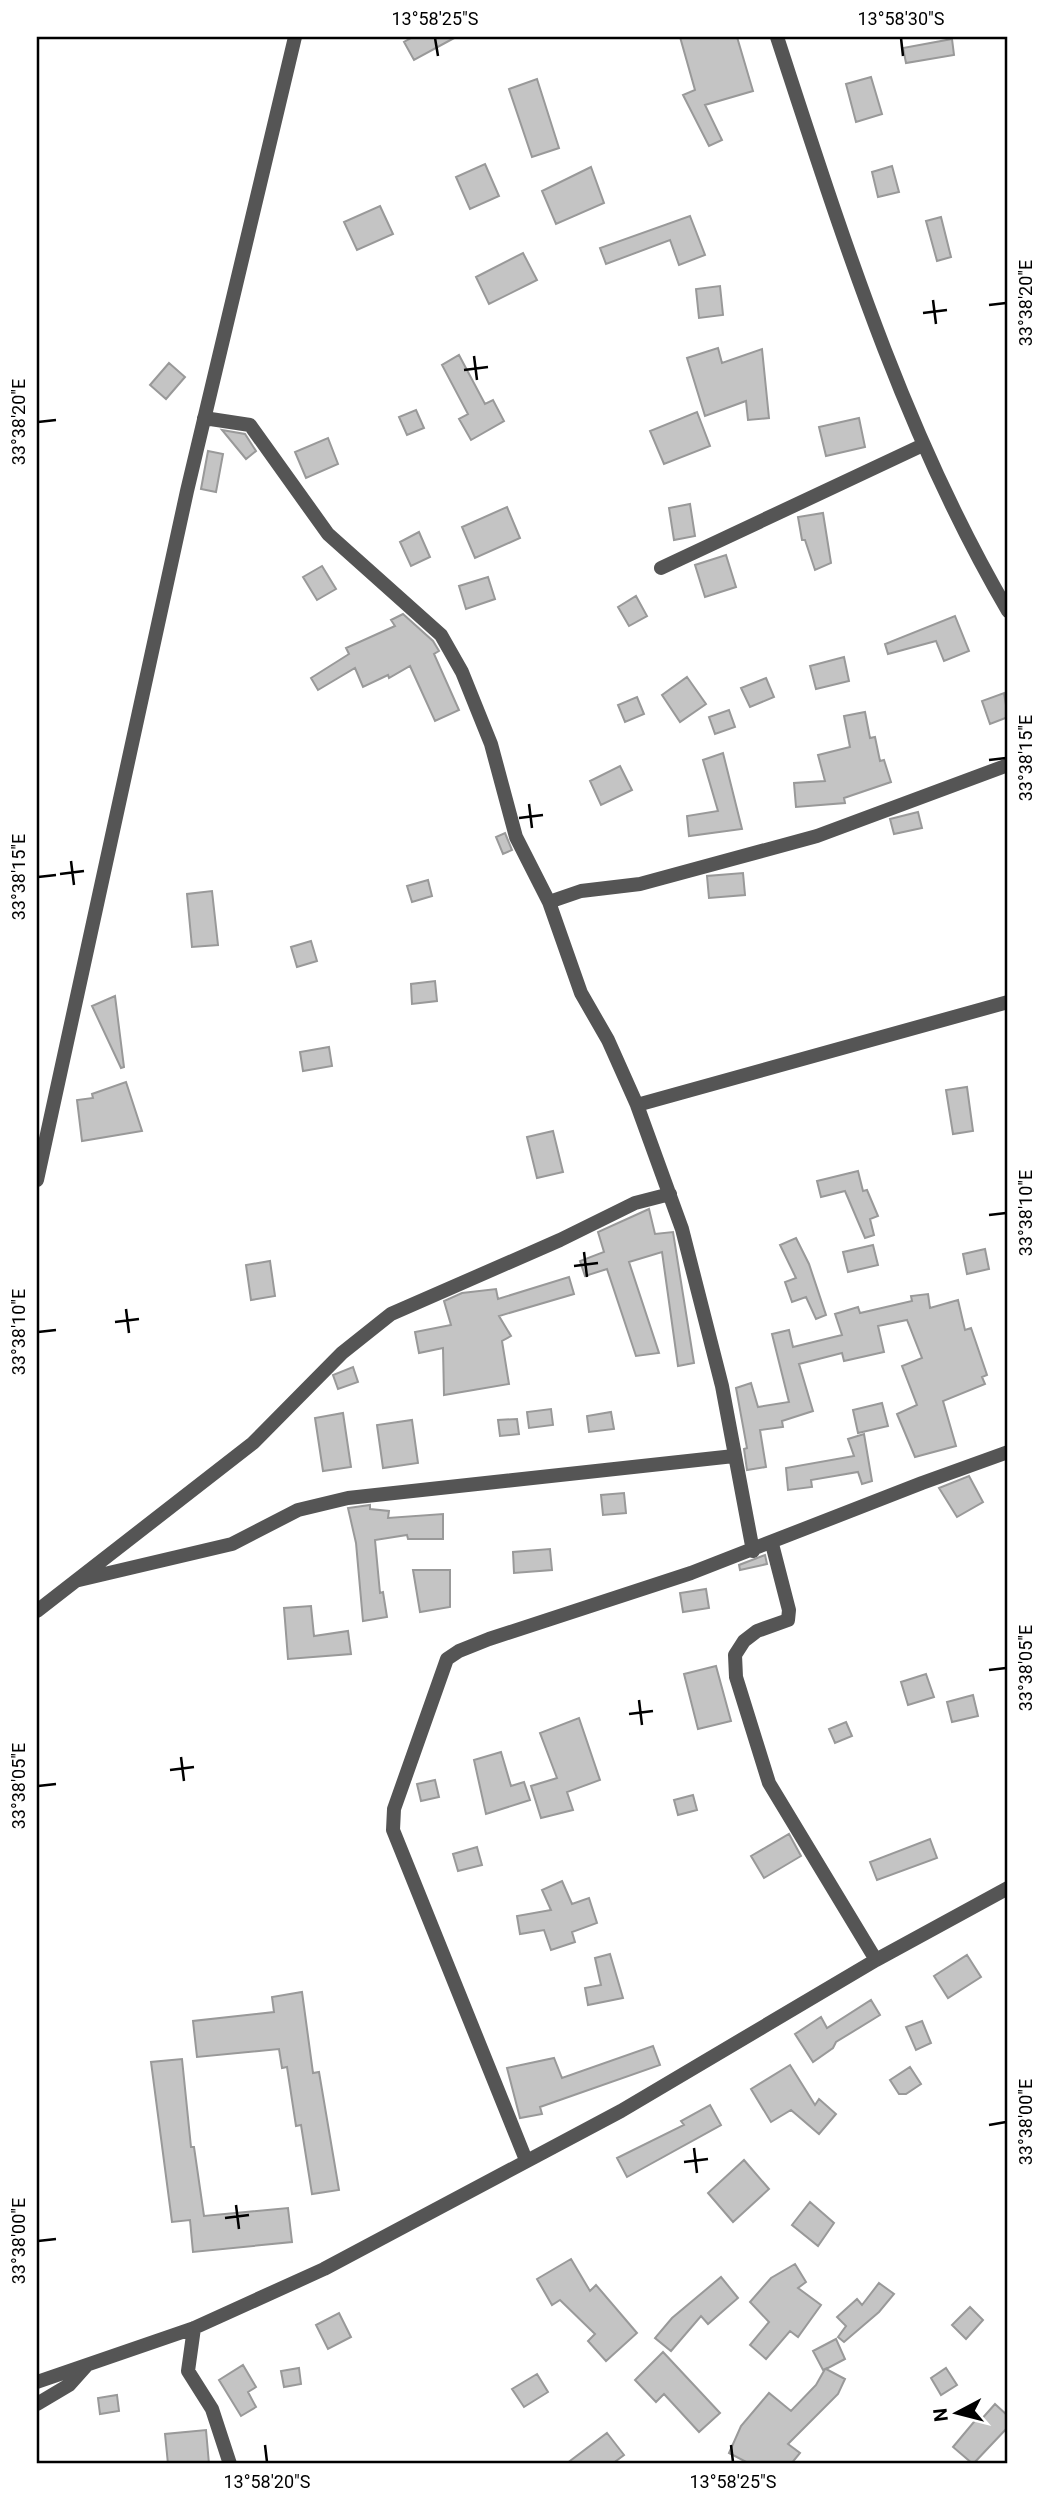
<svg xmlns="http://www.w3.org/2000/svg" width="1045" height="2501" font-family="Roboto,sans-serif">
<rect width="100%" height="100%" fill="#fff"/>
<!-- building -->
<path fill="#c4c4c4" stroke="#999" stroke-width="2" d="M413,37H456L414,60L404,42Z
M680,37H737L753,91L705,105L722,140L709,146L683,95L695,90Z
M952,39L954,55L906,63L903,48Z
M871,77L882,114L856,122L846,84Z
M537,79L559,148L532,157L509,89Z
M485,164L499,196L470,209L456,177Z
M892,166L899,192L878,197L872,172Z
M591,167L604,203L556,224L542,191Z
M380,206L393,234L357,250L344,222Z
M690,216L705,255L679,265L670,240L606,264L600,248Z
M941,217L951,257L937,261L926,221Z
M523,253L537,280L489,304L476,277Z
M720,286L723,315L699,318L696,289Z
M718,348L722,363L762,349L769,418L748,420L746,401L705,416L687,358Z
M459,355L485,404L493,400L504,421L471,440L459,419L468,414L442,365Z
M169,363L185,377L166,399L150,385Z
M416,410L424,428L407,435L399,417Z
M697,412L710,446L664,464L650,431Z
M859,418L865,447L826,456L819,427Z
M222,430L245,434L256,451L246,459Z
M328,438L338,464L306,478L295,452Z
M208,451L223,454L216,492L201,489Z
M690,504L695,536L674,540L669,508Z
M507,507L520,538L475,558L462,527Z
M823,513L831,563L815,570L805,540H802L798,517Z
M419,532L430,557L411,566L400,542Z
M726,555L736,587L705,597L695,565Z
M322,566L336,589L317,600L303,577Z
M488,577L495,599L466,609L459,586Z
M636,596L647,616L629,626L618,607Z
M403,614L433,641L439,651L434,654L459,710L435,721L410,666L389,678L388,675L363,687L355,668L318,690L311,678L349,654L346,648L395,626L391,620Z
M955,616L969,651L944,661L936,641L888,654L885,644Z
M844,657L849,681L816,689L810,666Z
M687,677L706,704L680,722L662,695Z
M766,678L774,697L750,707L741,688Z
M1004,693L1008,717L990,724L982,701Z
M637,697L644,714L625,722L618,705Z
M729,710L735,727L715,734L709,717Z
M865,712L870,738L875,737L880,761L884,760L891,782L844,798L845,803L796,807L794,783L825,781L818,755L850,747L844,716Z
M723,753L742,829L689,836L687,816L718,811L703,760Z
M620,766L632,790L601,805L590,781Z
M918,812L922,828L894,834L890,819Z
M505,833L512,850L503,854L496,837Z
M743,873L745,895L709,898L707,876Z
M428,880L432,896L412,902L407,886Z
M212,891L218,945L192,947L187,894Z
M311,941L317,961L297,967L291,947Z
M435,981L437,1001L412,1004L411,984Z
M115,996L124,1067L121,1068L92,1006Z
M329,1047L332,1066L303,1071L300,1052Z
M126,1082L142,1131L82,1141L77,1100L93,1098L92,1094Z
M967,1087L973,1131L953,1134L946,1090Z
M553,1131L563,1172L537,1178L527,1137Z
M858,1171L863,1191L867,1190L878,1216L870,1219L874,1235L865,1238L845,1191L821,1197L817,1181Z
M649,1209L655,1234L673,1232L694,1363L678,1366L662,1252L629,1262L659,1353L636,1356L607,1269L585,1276L580,1261L604,1252L598,1232Z
M796,1238L809,1264L826,1315L816,1319L806,1297L792,1302L785,1282L796,1278L780,1245Z
M873,1245L878,1265L848,1272L843,1252Z
M985,1249L989,1269L967,1274L963,1254Z
M270,1261L275,1296L251,1300L246,1265Z
M569,1277L574,1294L499,1316L511,1336L502,1341L509,1384L444,1395L443,1348L419,1353L415,1332L451,1325L444,1301L462,1293L496,1289L498,1299Z
M928,1294L930,1308L958,1300L965,1330L971,1328L987,1375L982,1377L985,1384L943,1401L956,1446L915,1457L897,1414L917,1405L902,1366L922,1358L907,1320L878,1326L884,1352L844,1361L842,1353L799,1364L813,1411L782,1421L783,1427L760,1430L766,1467L747,1470L744,1449L747,1448L736,1388L751,1383L758,1407L789,1402L772,1334L789,1330L793,1347L842,1335L835,1314L858,1307L860,1313L912,1301L911,1296Z
M353,1367L358,1382L338,1389L333,1375Z
M882,1403L888,1426L858,1433L853,1410Z
M551,1409L553,1425L529,1428L527,1412Z
M611,1412L614,1429L589,1432L587,1416Z
M343,1413L351,1467L323,1471L315,1418Z
M517,1419L519,1434L500,1436L498,1420Z
M412,1420L418,1463L383,1468L377,1425Z
M864,1434L872,1481L862,1484L858,1472L811,1480L812,1487L788,1490L786,1468L854,1456L848,1439Z
M969,1476L983,1502L957,1517L939,1488Z
M624,1493L626,1513L603,1515L601,1495Z
M370,1505V1509L389,1511L388,1518L443,1514V1539H408L407,1535L375,1540L380,1593L383,1592L387,1617L363,1621L356,1543L348,1508Z
M550,1549L552,1570L514,1573L513,1552Z
M765,1555L767,1564L740,1570L739,1565Z
M413,1570H450V1607L420,1612Z
M706,1589L709,1608L683,1612L680,1593Z
M311,1606L314,1636L348,1631L351,1654L288,1659L284,1608Z
M716,1666L731,1721L698,1729L684,1674Z
M926,1674L934,1697L908,1705L901,1682Z
M973,1695L978,1716L952,1722L947,1702Z
M579,1718L600,1780L567,1792L573,1810L541,1818L531,1786L557,1778L540,1733Z
M846,1722L852,1736L835,1743L829,1729Z
M501,1752L511,1786L524,1782L530,1800L486,1814L474,1760Z
M435,1780L439,1797L421,1801L417,1784Z
M693,1795L697,1810L678,1815L674,1800Z
M789,1834L801,1856L764,1878L751,1856Z
M930,1839L937,1858L877,1880L870,1862Z
M477,1847L482,1865L458,1871L453,1854Z
M562,1881L572,1904L589,1898L597,1923L572,1932L575,1942L551,1950L544,1930L520,1934L517,1916L551,1910L542,1890Z
M610,1954L623,1998L588,2005L585,1988L601,1985L595,1958Z
M967,1955L981,1977L948,1998L934,1976Z
M302,1992L313,2073L319,2072L339,2190L312,2194L301,2125L296,2126L287,2067L282,2068L279,2049L197,2057L193,2021L274,2012L272,1997Z
M871,2000L880,2015L836,2042L833,2048L813,2062L795,2034L821,2017L827,2028Z
M922,2021L931,2043L916,2050L906,2027Z
M653,2046L660,2065L540,2107L542,2114L520,2118L507,2068L554,2058L562,2078Z
M182,2059L191,2147H194L204,2216L288,2208L292,2242L193,2252L190,2220L172,2222L151,2062Z
M790,2065L815,2105L819,2099L836,2114L819,2134L791,2110L771,2122L751,2089Z
M910,2067L921,2084L906,2094H899L890,2080Z
M710,2105L721,2125L627,2177L617,2158L684,2125L681,2121Z
M744,2160L769,2189L733,2222L708,2193Z
M810,2202L834,2223L818,2246L792,2225Z
M571,2259L590,2291L596,2285L637,2333L606,2361L588,2341L595,2334L560,2300L552,2305L537,2279Z
M795,2264L806,2282L798,2288L821,2305L798,2337L790,2331L766,2359L750,2345L769,2322L750,2302L771,2278Z
M721,2277L738,2298L708,2324L701,2316L671,2351L655,2338L672,2318Z
M879,2283L894,2294L879,2312L844,2342L838,2337L846,2326L837,2317L857,2299L862,2305Z
M970,2307L983,2320L966,2339L952,2325Z
M339,2313L351,2337L328,2349L316,2325Z
M836,2339L845,2359L826,2369L845,2379L838,2394L788,2444L800,2453L791,2464H750L729,2453L741,2426L769,2393L791,2411L816,2385L825,2369L823,2370L813,2351Z
M663,2352L720,2413L699,2432L664,2394L656,2402L635,2380Z
M243,2365L256,2387L248,2392L256,2407L241,2416L219,2380Z
M299,2368L301,2384L284,2387L281,2371Z
M946,2368L957,2385L941,2395L931,2378Z
M537,2374L548,2392L524,2407L512,2389Z
M117,2395L119,2411L100,2414L98,2398Z
M995,2404L1008,2416V2427L973,2464L953,2447L978,2417L980,2421Z
M206,2430L209,2464H168L165,2434Z
M607,2433L624,2455L612,2464H566Z"/>
<g fill="none" stroke-linecap="round" stroke-linejoin="round">
<!-- minor -->
<path stroke="#555" stroke-width="14" d="M777,37C841,232 903,432 1008,611
M204,418L250,425L328,534L441,635L462,672L491,744L516,837L549,902L581,993L608,1040L637,1105L682,1229L722,1386L753,1551
M661,568L923,445
M549,902L581,891L640,884L817,836L1008,765
M637,1105L1008,1002
M37,1180L187,491L295,37
M772,1544L789,1610L788,1620L757,1631L744,1641L735,1655L736,1677L769,1783L876,1960
M79,1580L232,1544L298,1510L348,1498L734,1456
M37,1611L253,1443L342,1353L391,1314L560,1240L635,1203L670,1194
M526,2160L393,1830L394,1809L447,1659L459,1651L489,1639L691,1573L922,1483L1008,1452
M194,2328L188,2371L212,2409L230,2464
M37,2382L194,2328L324,2269L621,2111L876,1960L1008,1888
M37,2404L69,2385L86,2366"/>
</g>
<!-- ticks -->
<path fill="none" stroke="#000" stroke-width="2.5" d="M435,38L438,56M901,38L903,56M933,300L936,324M989,305L1006,303M923,313L947,310M474,356L477,380M464,370L488,367M38,422L56,420M989,760L1006,758M529,804L532,828M519,818L543,815M71,861L74,885M60,874L84,871M38,877L56,875M989,1215L1006,1213M584,1252L587,1277M574,1266L598,1263M126,1309L129,1333M115,1322L139,1319M38,1332L56,1330M989,1670L1006,1668M639,1700L642,1725M629,1714L653,1711M181,1757L184,1781M170,1770L194,1767M38,1786L56,1784M989,2125L1006,2122M694,2148L697,2173M684,2162L708,2159M236,2205L239,2229M225,2218L249,2215M38,2241L56,2239M265,2445L267,2462M731,2445L733,2462"/>
<!-- border -->
<rect width="1045" height="2501" fill="none" stroke="#ffffff" stroke-width="77"/>
<!-- north arrow -->
<g transform="translate(957 2413) rotate(263)" stroke="#ffffff" stroke-width="5" paint-order="stroke">
<path d="M0-5L12 26L0 18L-12 26Z" fill="#000000"/>
<text y="-10" font-size="19" font-weight="bold" text-anchor="middle" fill="#000000">N</text>
</g>
<rect x="38" y="38" width="968" height="2424" fill="none" stroke="#000" stroke-width="2.5"/>
<g font-size="18" text-anchor="middle" fill="#000">
<text x="435" y="25">13°58'25"S</text>
<text x="901" y="25">13°58'30"S</text>
<text transform="translate(1026 303) rotate(-90)" y="6">33°38'20"E</text>
<text transform="translate(19 422) rotate(-90)" y="6">33°38'20"E</text>
<text transform="translate(1026 758) rotate(-90)" y="6">33°38'15"E</text>
<text transform="translate(19 877) rotate(-90)" y="6">33°38'15"E</text>
<text transform="translate(1026 1213) rotate(-90)" y="6">33°38'10"E</text>
<text transform="translate(19 1332) rotate(-90)" y="6">33°38'10"E</text>
<text transform="translate(1026 1668) rotate(-90)" y="6">33°38'05"E</text>
<text transform="translate(19 1786) rotate(-90)" y="6">33°38'05"E</text>
<text transform="translate(1026 2122) rotate(-90)" y="6">33°38'00"E</text>
<text transform="translate(19 2241) rotate(-90)" y="6">33°38'00"E</text>
<text x="267" y="2488">13°58'20"S</text>
<text x="733" y="2488">13°58'25"S</text>
</g>
</svg>
